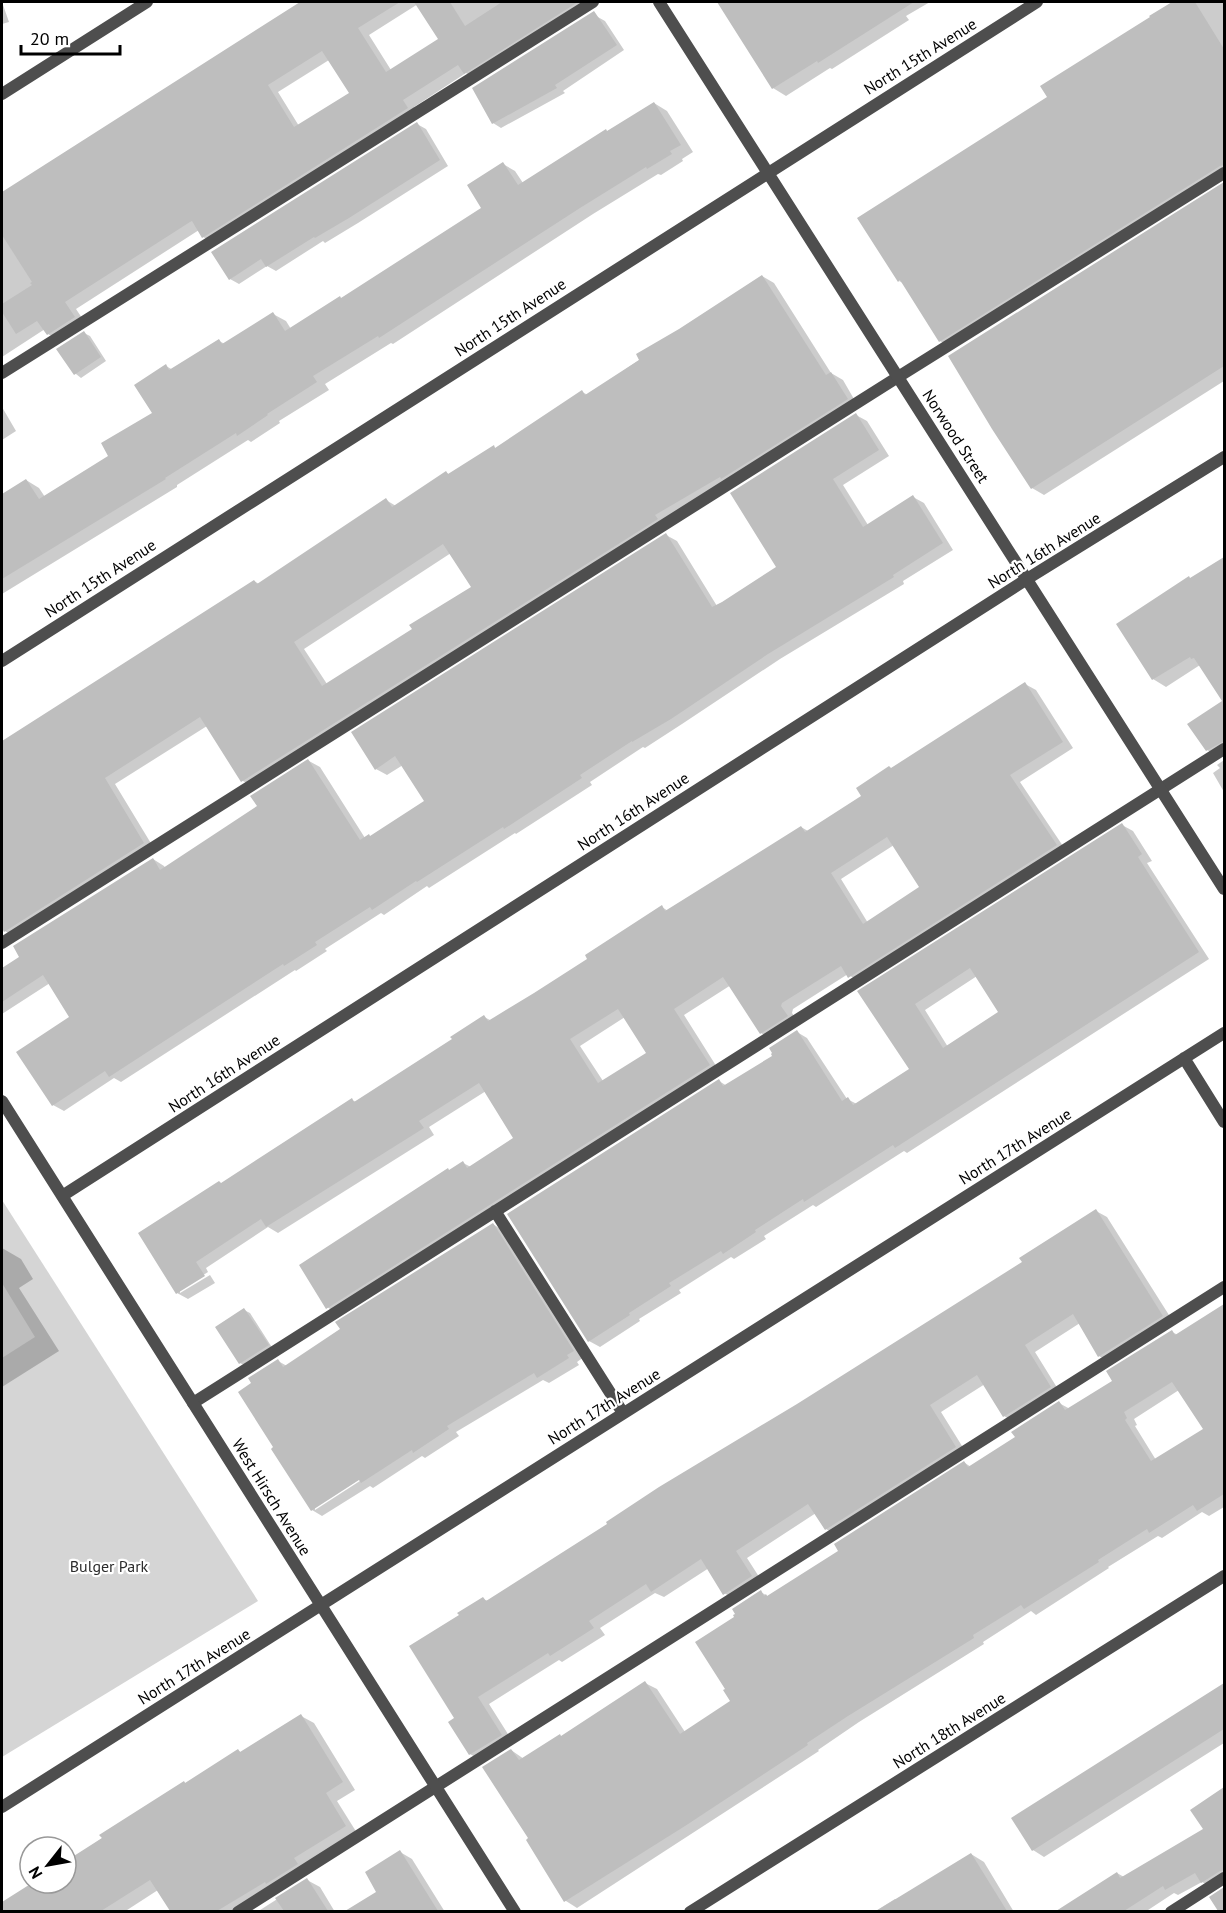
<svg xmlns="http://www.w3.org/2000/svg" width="1226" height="1913" font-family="'PT Sans',sans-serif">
<rect width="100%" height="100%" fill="#fff"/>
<!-- green -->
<path fill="#d5d5d5" d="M2,1200L258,1601L2,1757Z"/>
<!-- shadow -->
<path fill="#0003" fill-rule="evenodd" d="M2,2L9,22L2,24Z
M304,2H591L476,79L466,73L414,107L419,115L215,243L203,237L199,230L76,309L86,324L60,341L48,334L45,329L2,357V193ZM418,4L440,39L391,70L369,35ZM329,60L351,93L299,126L278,92Z
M719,2H930L906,16L909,20L832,69L830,68L786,96L773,88Z
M1175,2H1224V177L952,348L940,341L903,283L899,281L1049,97L1042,86Z
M596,16L605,21L624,50L563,91L565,93L501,128L493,123Z
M654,103L667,111L693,152L682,159L683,161L661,175L658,174L593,214L393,344L391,343L325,384L329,390L279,421L280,423L251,442L248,440L177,485V487L2,594V496L26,480L39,488L45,497L110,456L154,414L166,366L173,370L219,341L225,344L273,314L286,321L291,329L342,299L483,208L503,164L515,171L523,183Z
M417,124L426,129L448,166L358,223L325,243L323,241L276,271L267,266L239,284L230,279Z
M1224,184V381L1044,495L1032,488L950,356Z
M762,276L774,283L831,373L843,380L858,406L254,787L243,781L207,726L115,784L155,850L16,938L5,931L2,925V742L254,581L259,584L386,500L396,506L447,473L450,475L494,447L496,449L582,392L588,395ZM451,553L473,587L414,630L327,684L304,649Z
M84,333L90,336L106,361L81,378L76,374L58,349Z
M2,407L16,431L2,440Z
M856,415L867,421L889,456L843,485L868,525L913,497L924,503L953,550L903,581L904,584L780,659L682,724L645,748L643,747L590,782L592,785L516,834L515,833L429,888L427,886L384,915L381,913L325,949L327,951L296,971L295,970L121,1082L114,1078L64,1111L53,1105L72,1017L50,983L2,1014V970L153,859L164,866L166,869L259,806L309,761L320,767L365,838L371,837L426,801L403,765L387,775L376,769L666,535L677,541L717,606L778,568Z
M1224,559V755L1220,757L1207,750L1189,724L1224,701L1200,665L1166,687L1153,679L1191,579Z
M1025,684L1036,690L1073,748L1020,782L1067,852L860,983L848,974L793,1009L792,1013L798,1022L772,1039L761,1033L731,985L684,1015L720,1072L338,1314L327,1307L450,1171L463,1163L471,1167L515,1138L486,1091L429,1127L434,1135L278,1233L268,1227L206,1268L208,1272L180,1290V1293L210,1275L215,1283L188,1299L177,1293L222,1184L352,1100L356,1102L454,1040L484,1017L492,1021L589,960L662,907L668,911L801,827L808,831L863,796L892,769ZM894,845L921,888L868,923L841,879ZM625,1017L648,1053L603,1081L580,1046Z
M1224,760V792L1213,773L1220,768L1217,765Z
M1122,825L1133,831L1152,861L1147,863L1209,959L907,1153L904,1151L816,1207L813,1205L764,1236L766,1239L734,1259L731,1257L679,1290L681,1293L639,1319L640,1321L600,1347L589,1341L719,1081L727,1086L774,1057L797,1032L807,1038L847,1099L857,1104L911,1070L859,992ZM977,976L1000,1013L948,1047L925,1010Z
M1096,1211L1107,1217L1174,1323L1111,1363L1099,1356L1080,1323L1035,1352L1061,1394L1016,1423L1004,1416L985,1384L941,1412L967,1454L838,1536L826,1529L816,1513L747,1558L763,1583L736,1600L724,1593L709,1568L664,1597L655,1593L600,1628L605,1635L562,1662L559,1660L489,1704L513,1742L482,1761L470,1754L456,1719L461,1616L483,1599L488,1601L1024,1262Z
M493,1224L503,1231L584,1357L577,1362L579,1365L549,1383L543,1380L456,1432L459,1436L425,1458L422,1456L373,1488L370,1486L322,1516L312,1510L275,1447L253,1384L278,1361L287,1366ZM365,1475L366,1477L315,1510V1507Z
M2,1248L21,1259L33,1279L19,1288L59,1351L2,1387Z
M1224,1306V1507L1209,1516L1202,1512L1162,1538L1158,1536L1108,1567L1109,1568L1036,1615L1031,1611L983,1642L984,1644L859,1722L818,1750L819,1751L577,1908L566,1901L528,1840L530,1839L511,1750L524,1759L560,1736L562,1737L645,1683L657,1689L685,1732L732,1702L736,1617L761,1592L769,1597L840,1551L965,1463L971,1467L1017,1438L1059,1403L1070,1409L1114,1381L1172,1332L1178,1335ZM1179,1390L1205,1430L1156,1460L1135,1426L1137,1425L1134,1419Z
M244,1310L250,1313L273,1349L246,1366L240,1363Z
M1224,1685V1743L1044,1857L1033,1850L1013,1818Z
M301,1716L314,1723L355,1790L337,1801L357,1833L247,1912H172L158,1890L124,1912H2V1904L35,1883H66V1863L184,1782L186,1784L239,1751L242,1753Z
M1218,1793L1224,1796V1882L1214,1888L1202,1882L1178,1895L1174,1893L1145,1912H1058L1117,1873L1124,1877L1205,1830Z
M400,1852L412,1859L445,1912H348L379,1892Z
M971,1854L984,1862L1014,1912H874L895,1899L897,1900Z
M307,1880L320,1887L335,1912H257Z"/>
<!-- building -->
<path fill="#bebebe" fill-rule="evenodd" d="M300,2H400L358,28L386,72L438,39L414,2H450L465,26L502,2H578L464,74L458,65L403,100L408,108L202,238L192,221L190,222L65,302L75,317L47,335L37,321L16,334L2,312V304L32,285L30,283L32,282L2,235V192ZM322,51L349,93L294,127L268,85Z
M717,2H914L818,63L817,61L772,89Z
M1172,2H1195L1224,49V165L1220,166L939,342L900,280L898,282L857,218L1047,97L1040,86L1150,17L1149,16Z
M594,11L617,45L555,85L557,88L492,124L472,88Z
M654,102L681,145L670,151L672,154L647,169L646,167L580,208L379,338L378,336L313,376L317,382L267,414L268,415L237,436L236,433L165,478L166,479L2,579V494L26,479L39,499L108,456L101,443L152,413L134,385L166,364L169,370L219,339L222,344L273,312L285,331L340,296L341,298L481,208L467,185L503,162L518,185L606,129L607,131Z
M417,122L440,160L349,218L315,238L314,237L266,267L261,259L229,280L211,252Z
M1224,182V366L1031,489L992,429L948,356Z
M762,275L826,375L831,372L848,399L721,479L720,477L655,515L658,519L241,782L200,717L105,778L144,843L4,932L2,928V741L254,580L257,584L386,498L392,507L446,471L448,474L494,445L495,448L582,390L585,395L639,360L636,354L679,329ZM443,544L471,587L409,625L412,629L322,686L294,642Z
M84,331L101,357L74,375L56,349Z
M856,413L879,450L833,479L863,527L913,495L943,543L893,575L894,577L768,654L671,719L632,742V741L580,775L582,778L504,829L503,827L417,882L416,881L372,910L370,907L315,942L317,945L284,966L283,964L109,1077L105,1071L52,1106L16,1052L69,1017L43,975L2,1002V968L19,957L13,946L153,858L160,870L257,806L250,796L308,759L360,840L369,834L370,836L424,801L395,756L375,770L351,732L666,533L712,607L722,602L776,567L730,493Z
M1224,557V741L1206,751L1187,724L1222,701L1194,658L1191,659L1190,657L1152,680L1116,624L1189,576L1190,578Z
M1025,682L1063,742L1010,775L1057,845L848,978L841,966L782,1003L781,1006L788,1016L760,1034L723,977L674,1009L710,1065L326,1309L299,1265L448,1168L449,1170L463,1161L467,1168L513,1138L479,1083L419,1121L424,1128L266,1227L261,1219L196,1262L205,1276L176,1294L138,1233L219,1181L221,1183L352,1098L354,1102L452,1039L450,1037L484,1015L488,1021L534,993L587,959L585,955L662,905L665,911L801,826L805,832L861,796L856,788L889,766L891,768ZM887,837L919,887L863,924L831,873ZM618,1009L646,1053L598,1083L570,1039Z
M1122,823L1142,854L1138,857L1199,952L895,1148L893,1145L804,1202L803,1199L755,1230L756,1232L723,1254L721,1251L669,1283L671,1286L629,1313L630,1315L588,1342L507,1214L719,1079L723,1086L772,1056L771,1054L772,1053L769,1048L797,1030L842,1101L848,1097L853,1105L909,1069L857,991ZM970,968L998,1012L943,1048L915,1004Z
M1096,1209L1163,1316L1098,1357L1073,1314L1025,1345L1051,1387L1003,1417L977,1375L930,1405L956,1447L825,1530L808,1504L736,1551L752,1576L723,1595L701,1559L651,1592L646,1584L589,1621L594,1628L550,1656L548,1653L478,1697L502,1735L469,1755L448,1722L454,1718L409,1646L459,1615L457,1613L483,1597L486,1601L607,1524L606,1522L659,1487L797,1404L1022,1262L1019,1258Z
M493,1223L574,1351L567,1355L569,1358L537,1378L534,1373L447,1426L449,1429L413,1453L412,1450L361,1483L359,1480L311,1511L271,1449L273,1447L238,1392L251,1383L248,1378L278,1359L283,1367L340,1329L335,1322Z
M2,1283L35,1337L2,1358Z
M1224,1304V1494L1197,1511L1193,1505L1149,1533L1147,1529L1098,1560L1099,1562L1024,1609L1021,1605L973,1635L974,1638L848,1716L807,1743L808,1745L685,1826L564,1902L526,1840L528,1838L482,1767L511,1749L519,1760L560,1734L561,1736L645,1681L680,1734L730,1701L723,1690L725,1689L695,1642L734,1617L733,1615L735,1614L732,1609L761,1590L764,1596L766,1594L767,1596L838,1551L834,1544L964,1461L968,1467L1015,1437L1011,1432L1059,1401L1065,1410L1112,1381L1106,1371L1172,1330L1175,1335ZM1172,1382L1203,1429L1151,1461L1125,1420L1127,1418L1124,1412Z
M244,1308L269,1345L239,1364L215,1327Z
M1224,1683V1729L1032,1851L1011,1818Z
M301,1714L343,1782L326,1793L346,1826L294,1858L298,1864L266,1884L265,1882L217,1911H170L150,1880L101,1911H2V1902L32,1883H66V1861L102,1838L99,1835L184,1781L185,1783L238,1749L240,1752Z
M1224,1787V1870L1220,1871L1201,1883L1195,1873L1165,1890L1163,1886L1124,1911H1056L1117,1872L1120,1878L1203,1829L1190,1810Z
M400,1850L438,1911H345L376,1892L365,1872Z
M971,1853L1007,1911H876Z
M307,1878L328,1911H284L275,1898Z
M1224,1887V1911H1218L1209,1897Z"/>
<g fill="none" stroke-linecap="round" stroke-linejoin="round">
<!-- lane -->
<path stroke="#4e4e4e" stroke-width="12" d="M2,373L593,2
M2,943L898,377L1224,173
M495,1211L623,1413
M193,1403L1224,749
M238,1912L1224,1287
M1171,1912L1224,1878"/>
<!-- street -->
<path stroke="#4e4e4e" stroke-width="12" d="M659,2L1224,889
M2,94L147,2
M2,661L1037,2
M1184,1058L1224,1122
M2,1101L515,1912
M62,1196L1027,579L1224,457
M2,1807L1224,1033
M690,1912L1224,1576"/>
</g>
<g text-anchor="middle" stroke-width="4.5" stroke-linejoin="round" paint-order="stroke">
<!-- street labels -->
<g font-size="16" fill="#000" stroke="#fff">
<text transform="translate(920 56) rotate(-32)" y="6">North 15th Avenue</text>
<text transform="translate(510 317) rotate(-33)" y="6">North 15th Avenue</text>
<text transform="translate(956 436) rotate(57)" y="6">Norwood Street</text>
<text transform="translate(1044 550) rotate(-32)" y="6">North 16th Avenue</text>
<text transform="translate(100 578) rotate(-33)" y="6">North 15th Avenue</text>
<text transform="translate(633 811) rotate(-33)" y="6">North 16th Avenue</text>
<text transform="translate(224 1073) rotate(-33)" y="6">North 16th Avenue</text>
<text transform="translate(1015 1146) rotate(-32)" y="6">North 17th Avenue</text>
<text transform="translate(604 1406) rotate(-32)" y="6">North 17th Avenue</text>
<text transform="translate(272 1497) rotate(58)" y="6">West Hirsch Avenue</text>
<text transform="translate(194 1666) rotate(-32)" y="6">North 17th Avenue</text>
<text transform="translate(949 1730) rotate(-32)" y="6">North 18th Avenue</text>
</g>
<!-- park labels -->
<g font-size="16" fill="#2c2c2c" stroke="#fff">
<text x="109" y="1572">Bulger Park</text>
</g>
</g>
<!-- border -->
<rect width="1226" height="1913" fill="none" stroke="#000000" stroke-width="6"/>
<!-- north arrow -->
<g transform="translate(48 1865) rotate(239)"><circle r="28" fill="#ffffff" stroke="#999999" stroke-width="1.5"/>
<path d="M0-4.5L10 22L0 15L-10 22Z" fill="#000000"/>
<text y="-9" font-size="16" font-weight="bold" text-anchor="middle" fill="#000000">N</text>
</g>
<!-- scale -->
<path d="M21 45v9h99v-9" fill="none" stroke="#000000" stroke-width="3"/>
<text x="30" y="45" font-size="18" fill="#000000" stroke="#ffffff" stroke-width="4.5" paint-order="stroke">20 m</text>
</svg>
